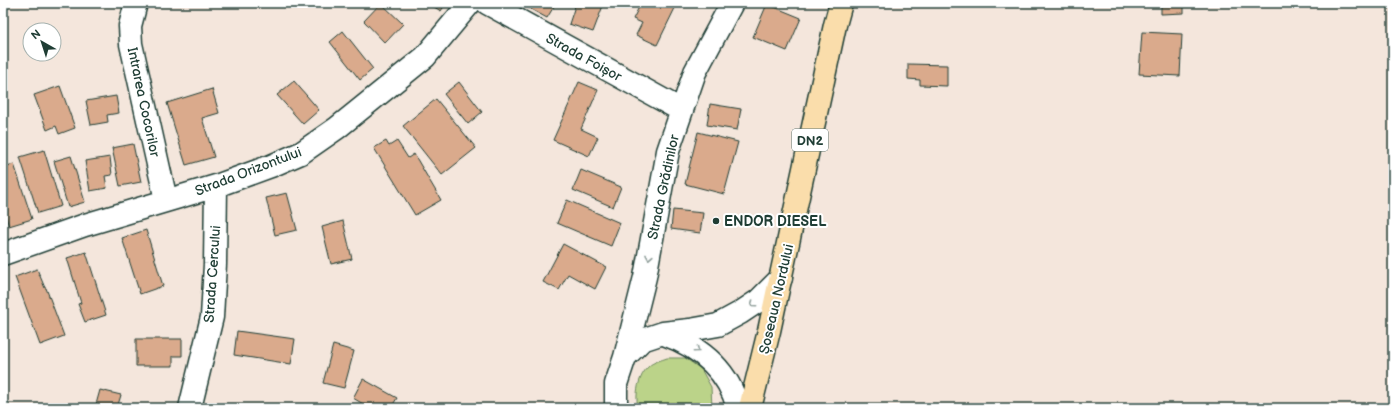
<svg xmlns="http://www.w3.org/2000/svg" width="1396" height="411" font-family="'Balsamiq Sans',sans-serif">
<rect width="100%" height="100%" fill="#f4e6dc"/>
<filter id="ink" filterUnits="userSpaceOnUse"><feTurbulence type="fractalNoise" baseFrequency=".025" numOctaves="2"/><feDisplacementMap in="SourceGraphic" scale="8" xChannelSelector="R" yChannelSelector="G"/><feConvolveMatrix kernelMatrix="1 2 1 2 8 2 1 2 1" color-interpolation-filters="sRGB"/></filter>
<g filter="url(#ink)">
<!-- green -->
<path fill="#bbd389" stroke="#6d885e" d="M667,358H685L701,369L711,387L712,408H638C635,394 638,376 649,366C653,362 662,360 667,358Z"/>
<!-- building -->
<path fill="#daaa8c" stroke="#1f3d34" d="M381,3L403,24L385,43L364,21Z
M427,3H446L441,11Z
M526,3H556L547,18L525,6Z
M576,3H604L593,32L569,24Z
M641,3L677,4L657,45L636,35L642,23L633,19Z
M1140,3H1184V13L1161,14V5L1140,6Z
M767,4L801,18L787,51L753,37Z
M343,31L373,69L360,80L330,42Z
M1142,32L1182,34L1180,76L1139,74Z
M908,64L947,65V86L920,85V80L908,79Z
M294,81L319,110L303,124L277,95Z
M459,82L482,112L468,124L444,94Z
M579,82L598,90L581,129L598,137L589,156L553,140Z
M60,86L75,128L59,134L56,126L47,130L34,95Z
M212,89L219,113L202,118L214,157L186,165L167,103Z
M116,96L119,113L107,115L108,122L91,125L86,101Z
M436,99L476,148L442,175L403,126Z
M710,104L741,109L737,130L707,125Z
M698,132L738,142L724,194L685,184Z
M386,141L389,146L397,141L408,158L414,154L441,200L415,215L374,148Z
M133,144L141,182L120,186L112,148Z
M44,150L61,206L38,213L20,157Z
M71,156L85,202L68,207L54,161Z
M110,157L112,175L105,176L107,188L90,191L85,161Z
M14,164L32,219L9,226L3,209V167Z
M581,170L621,187L613,207L573,190Z
M287,193L297,230L275,235L266,198Z
M567,200L620,223L611,246L557,223Z
M673,210L703,213L700,233L671,229Z
M343,221L352,259L331,264L322,227Z
M146,230L163,286L140,294L122,238Z
M563,244L606,267L595,289L568,274L559,290L543,282Z
M86,252L106,315L85,322L78,304L81,303L67,258Z
M37,269L45,288H46L64,336L40,345L15,277Z
M237,331L295,339L291,364L234,355Z
M136,339H182V356H173V366H136Z
M333,345L354,351L344,388L323,383Z
M363,379L397,398L391,408H370L353,398Z
M100,390L121,395L117,408H95Z"/>
<g fill="none" stroke-linecap="round" stroke-linejoin="round">
<defs>
<path id="minor" d="M136,3L130,26L131,44L166,200
M487,3L681,110
M3,254L85,225L216,186L271,166L301,153L337,128L425,57L470,3
M664,334C700,347 728,369 738,408
M625,357L645,277L668,151L695,72L732,3
M190,408L212,317L215,264L216,186
M616,408V384L625,357L642,340L663,333L690,330L718,325L740,313L758,301L781,278"/>
<path id="major" d="M750,408L769,331L835,25L841,3"/>
</defs>
<!-- minor casing -->
<use href="#minor" stroke="#1f3d34" stroke-width="25"/>
<!-- major casing -->
<use href="#major" stroke="#1f3d34" stroke-width="25"/>
<!-- minor -->
<use href="#minor" stroke="#fff" stroke-width="22"/>
<!-- major -->
<use href="#major" stroke="#faddab" stroke-width="22"/>
</g>
<!-- one-way arrows -->
<defs><path id="oneway-chevron" d="M-2-3.5L2.5 0L-2 3.5" fill="none" stroke-width="1.6" stroke-linecap="round" stroke-linejoin="round"/></defs>
<g stroke="#8f9e9a">
<use href="#oneway-chevron" transform="translate(649 257) rotate(100)"/>
<use href="#oneway-chevron" transform="translate(753 304) rotate(145)"/>
<use href="#oneway-chevron" transform="translate(697 350) rotate(35)"/>
</g>
</g>
<!-- markers -->
<circle fill="#1f3d34" stroke="#fff" stroke-width="1.5" cx="716" cy="221" r="4"/>
<g text-anchor="middle" stroke-width="4" stroke-linejoin="round" paint-order="stroke">
<!-- shield labels -->
<rect fill="#fff" stroke="#627771" stroke-width="1" x="792" y="129" width="36" height="22" rx="3"/>
<g font-size="13" font-weight="bold" fill="#1f3d34">
<text x="810" y="145">DN2</text>
</g>
<!-- street labels -->
<g font-size="14" fill="#1f3d34" stroke="#fff">
<text transform="translate(584 57) rotate(29)" y="5">Strada Foișor</text>
<text transform="translate(144 102) rotate(78)" y="5">Intrarea Cocorilor</text>
<text transform="translate(248 171) rotate(-21)" y="5">Strada Orizontului</text>
<text transform="translate(663 187) rotate(-78)" y="5">Strada Grădinilor</text>
<text transform="translate(212 274) rotate(-86)" y="5">Strada Cercului</text>
<text transform="translate(776 299) rotate(-77)" y="5">Șoseaua Nordului</text>
</g>
<!-- poi labels -->
<g font-size="14" font-weight="bold" fill="#1f3d34" stroke="#fff" text-anchor="start">
<text x="724" y="226">ENDOR DIESEL</text>
</g>
</g>
<!-- margin -->
<rect width="1396" height="411" fill="none" stroke="#fff" stroke-width="16"/>
<rect x="8" y="8" width="1380" height="395" fill="none" stroke="#1f3d34" stroke-width="1.5" filter="url(#ink)"/>
<!-- north arrow -->
<g transform="translate(42 42) rotate(321)"><circle r="19" fill="#ffffff" stroke="#a5b1ae"/>
<path d="M0-3L7 15L0 10L-7 15Z" fill="#1f3d34"/>
<text y="-6" font-size="11" font-weight="bold" text-anchor="middle" fill="#1f3d34">N</text>
</g>
</svg>
